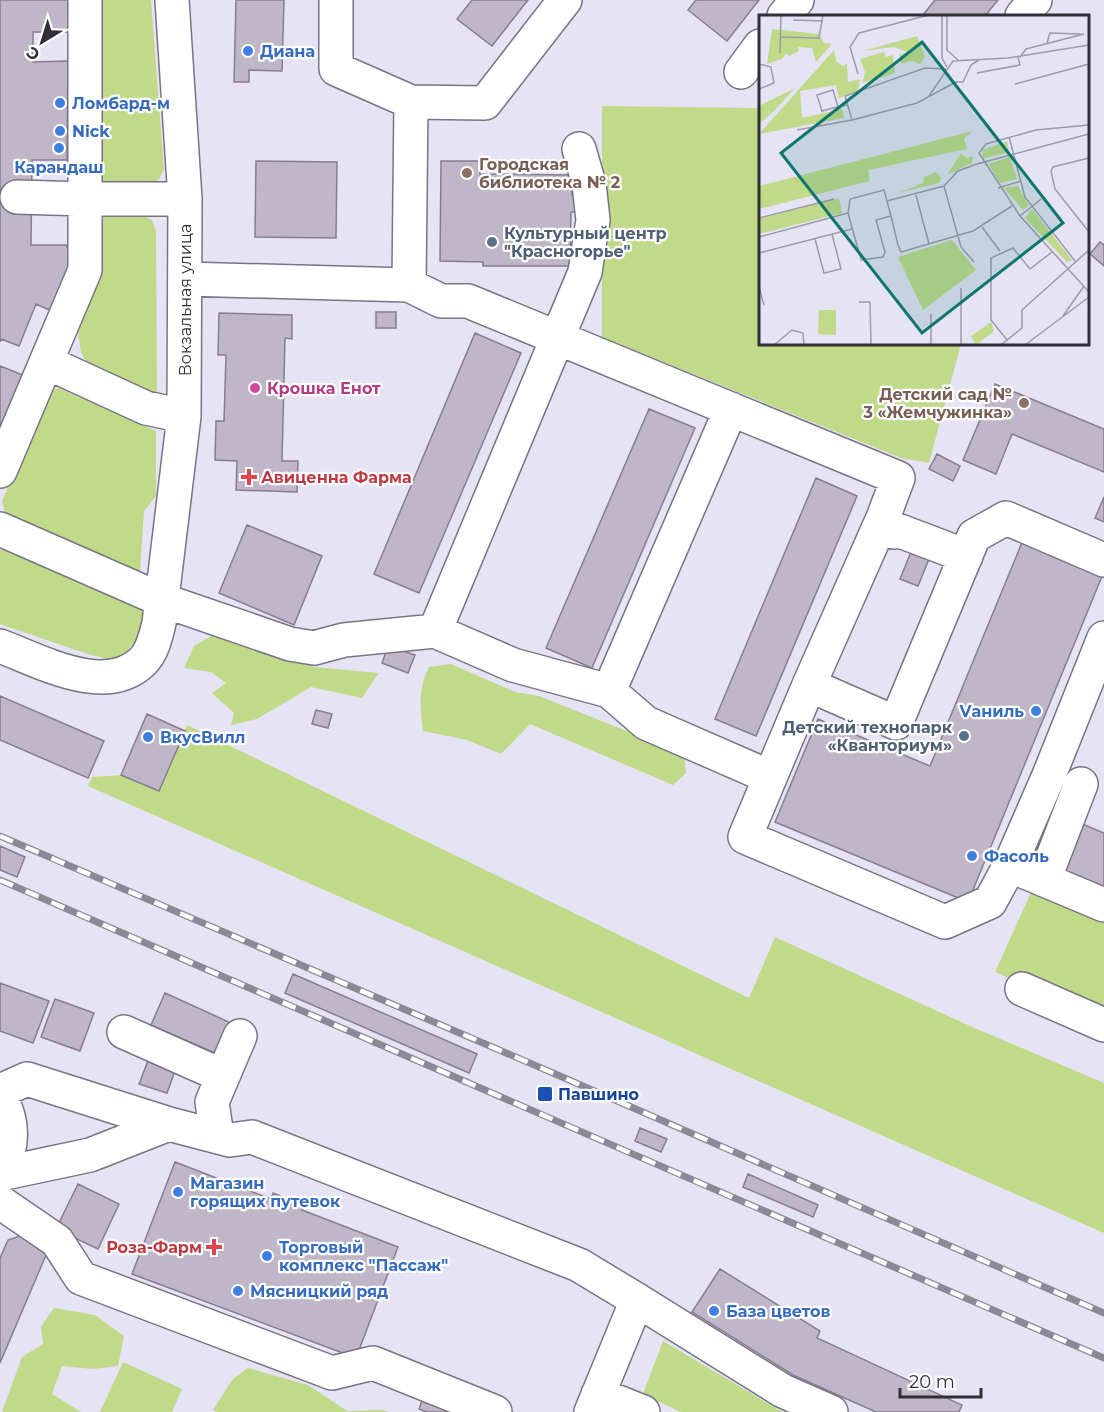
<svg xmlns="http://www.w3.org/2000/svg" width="1104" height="1412" font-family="Montserrat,sans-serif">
<rect width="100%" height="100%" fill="#e6e3f5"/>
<!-- green -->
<path fill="#c0da8a" d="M95,0H151L164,169L159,179L152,184L95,185Z
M602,106L760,108V344H961L929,463L901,458L602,337Z
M97,215L144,216L152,220L156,231L157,396L89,367L81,352L78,334L96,265Z
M59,388L156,431V496L144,511L140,570L137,577L7,521L2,501L48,392Z
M0,550L16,554L144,606L143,631L124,655L112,660L88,654L0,624Z
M213,635L314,667L379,673L362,698L311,687L257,719L231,725L234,713L212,693L226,683L211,672L184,668L194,646Z
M451,664L515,692L539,696L684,754L686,773L673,785L530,724L501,754L467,740L423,731C420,707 418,689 429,667Z
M187,725L749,998L775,937L970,1026L1104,1083V1233L88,786L92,777L121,775L159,791Z
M1033,888L1053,900L1104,922V1020L995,972Z
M54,1308L95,1315L124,1336L118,1366L93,1369L62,1366L52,1394L81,1412H2L22,1357L43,1344L41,1327Z
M663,1341L779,1410L784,1412H681L643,1394Z
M123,1362L182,1389L172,1412H100Z
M248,1368L308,1385L347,1411L381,1410L389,1412H217L213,1410L233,1379Z"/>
<!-- building -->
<path fill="#bfb7c8" stroke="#867e8e" stroke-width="1.5" d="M0,0H69V32H33V62L68,61L67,160H32L31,245H66L74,261L56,313L36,304L19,346L1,339L0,342Z
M236,0H284L282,71L249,70V82H234Z
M472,0H528L492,46L457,19Z
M696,0H759L727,41L688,10Z
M935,0H998L985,16H922Z
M256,161L337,162L336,238L255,237Z
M441,161H480V174L572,175V195L578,194V212H571L570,266H483V262L440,261Z
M1100,242L1104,245V266L1090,254Z
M376,312H396V328H376Z
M219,313L292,315V339L285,338L282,461H298L297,492L236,490L237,461L215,460L216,421H224L226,355H218Z
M475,333L521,353L419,593L374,574Z
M0,366L25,376L0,430Z
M995,384L1104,429V472L1012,434L996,474L963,460Z
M649,409L695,428L592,668L546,648Z
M937,454L960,466L953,481L929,469Z
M816,478L857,496L756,736L715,719Z
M1104,497V522L1095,518Z
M247,525L322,556L294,625L219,593Z
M1023,540L1103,574L968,902L775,822L818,719L930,766Z
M911,552L929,559L918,586L900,579Z
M388,646L415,655L408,673L382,663Z
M0,696L104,741L88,778L0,740Z
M316,710L332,714L328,728L312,724Z
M147,714L185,731L159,791L121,775Z
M1080,823L1104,833V889L1060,870Z
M0,846L25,857L17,877L0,870Z
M293,974L477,1054L469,1073L285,993Z
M0,983L49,1001L33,1043L0,1031Z
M165,993L231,1023L217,1054L151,1025Z
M55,999L94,1013L80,1051L41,1037Z
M149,1058L176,1068L167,1093L139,1084Z
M640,1128L667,1139L661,1152L635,1141Z
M175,1162L271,1199L273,1193L288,1199L304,1205L302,1210L398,1247L356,1358L132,1274Z
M748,1174L818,1205L813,1217L743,1187Z
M78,1184L119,1204L98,1249L56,1229Z
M20,1236L49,1248L0,1363V1258L8,1240Z
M720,1269L820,1331L817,1338L962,1405L959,1412H876L793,1375L692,1312Z
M425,1392L474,1412H427L419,1409Z"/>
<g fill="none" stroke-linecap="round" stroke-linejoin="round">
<defs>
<path id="minor" d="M336,0V69L411,102L485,103L565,0
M784,16L797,0
M1022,16L1035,0
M741,72L760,46
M17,197L85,199H185
M185,279L409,285L441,301H468L898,478L883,518L809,685L745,837L945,922L990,902L1010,865L1050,773L1104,638
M409,285L411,102
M46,362L146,408L184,416
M0,471L85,270V0
M883,518L889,531L894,532L900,531L966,556
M0,529L162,600L290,644L314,648L344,640L435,631L513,665L609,691L646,723L770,777
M435,631L585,272L593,220L589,184L579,149
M0,646C40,661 106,698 143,661C153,651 156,635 159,623L184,416L185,199L172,0
M809,685L896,723L974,536L1006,518L1104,560
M609,691L731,409
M1023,871L1104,905
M1044,880L1081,784
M1022,989L1104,1025
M124,1032L223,1076
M0,1091L27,1079L169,1124L230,1140L252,1137L579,1265L637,1300L591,1412
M0,1097C15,1123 13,1147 0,1174
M217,1136L212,1102L240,1036
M0,1174L90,1155L169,1124
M0,1202L57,1241L81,1278L332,1373L373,1363L495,1412
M637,1300L783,1391L831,1412
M598,1394L643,1412"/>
</defs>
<!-- minor casing -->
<use href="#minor" stroke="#787485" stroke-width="36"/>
<!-- minor -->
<use href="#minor" stroke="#fff" stroke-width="33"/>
<defs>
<path id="rail" d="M0,836L553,1073L1104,1313
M0,880L1104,1358"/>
</defs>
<!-- rail casing -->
<use href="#rail" stroke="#8c8996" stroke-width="7"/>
<!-- rail -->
<use href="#rail" stroke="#fff" stroke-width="4.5" stroke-dasharray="14" stroke-linecap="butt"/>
</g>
<!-- markers -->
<g fill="#3f7fe0" stroke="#fff" stroke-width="2">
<circle cx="248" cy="51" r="6"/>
<circle cx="60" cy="103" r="6"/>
<circle cx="60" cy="131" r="6"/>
<circle cx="59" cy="148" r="6"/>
<circle cx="1036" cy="711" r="6"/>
<circle cx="148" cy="737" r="6"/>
<circle cx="972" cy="856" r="6"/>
<circle cx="178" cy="1192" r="6"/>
<circle cx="267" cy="1256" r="6"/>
<circle cx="238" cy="1291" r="6"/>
<circle cx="714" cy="1311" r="6"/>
</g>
<g fill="#8d6e63" stroke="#fff" stroke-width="2">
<circle cx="467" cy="173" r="6"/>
<circle cx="1024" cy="403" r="6"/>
</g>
<g fill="#5c6f8a" stroke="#fff" stroke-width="2">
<circle cx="492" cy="242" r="6"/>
<circle cx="964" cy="736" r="6"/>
</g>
<circle fill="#d1479c" stroke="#fff" stroke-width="2" cx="255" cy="388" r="6"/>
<g fill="#e0444e" stroke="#fff" stroke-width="2">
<path d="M246 468h6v6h6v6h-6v6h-6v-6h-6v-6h6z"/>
<path d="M211 1238h6v6h6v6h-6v6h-6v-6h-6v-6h6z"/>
</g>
<rect fill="#1a4fb4" stroke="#fff" stroke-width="2" x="537" y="1086" width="16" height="16" rx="3"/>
<g text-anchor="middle" stroke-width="4.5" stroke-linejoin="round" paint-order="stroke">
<!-- shop labels -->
<g font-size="16" font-weight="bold" fill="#366cbe" stroke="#fff" text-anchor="start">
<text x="260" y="57">Диана</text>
<text x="72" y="109">Ломбард-м</text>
<text x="72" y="137">Nick</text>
<text x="59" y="173" text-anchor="middle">Карандаш</text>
<text x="1024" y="717" text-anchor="end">Vаниль</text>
<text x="160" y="743">ВкусВилл</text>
<text x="984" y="862">Фасоль</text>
<text x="190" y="1189">Магазин<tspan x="190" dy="18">горящих путевок</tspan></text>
<text x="279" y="1253">Торговый<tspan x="279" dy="18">комплекс "Пассаж"</tspan></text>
<text x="250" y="1297">Мясницкий ряд</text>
<text x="726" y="1317">База цветов</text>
</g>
<!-- education labels -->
<g font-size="16" font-weight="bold" fill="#785e54" stroke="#fff" text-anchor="start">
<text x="479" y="170">Городская<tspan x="479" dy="18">библиотека № 2</tspan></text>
<text x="1012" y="400" text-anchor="end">Детский сад №<tspan x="1012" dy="18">3 «Жемчужинка»</tspan></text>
</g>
<!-- service labels -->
<g font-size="16" font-weight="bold" fill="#4e5e75" stroke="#fff" text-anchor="start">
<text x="504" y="239">Культурный центр<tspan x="504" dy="18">"Красногорье"</tspan></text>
<text x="952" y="733" text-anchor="end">Детский технопарк<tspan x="952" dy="18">«Кванториум»</tspan></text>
</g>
<!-- street labels -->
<g font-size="16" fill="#302e36" stroke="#fff">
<text transform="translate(185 300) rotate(-90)" y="6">Вокзальная улица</text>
</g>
<!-- hotel labels -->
<g font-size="16" font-weight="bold" fill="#b23c85" stroke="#fff" text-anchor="start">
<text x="267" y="394">Крошка Енот</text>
</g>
<!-- health labels -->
<g font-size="16" font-weight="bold" fill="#be3a42" stroke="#fff" text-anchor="start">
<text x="261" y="483">Авиценна Фарма</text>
<text x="202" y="1253" text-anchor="end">Роза-Фарм</text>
</g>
<!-- transit labels -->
<g font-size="16" font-weight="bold" fill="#164399" stroke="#fff" text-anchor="start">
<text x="558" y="1100">Павшино</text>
</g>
</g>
<!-- overview -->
<g transform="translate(759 15)">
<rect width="330" height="330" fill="#e6e3f5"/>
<path d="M13,14L60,19L65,28L73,29L57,47L53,33L39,32L40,36L30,41L27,38L23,44L8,49ZM158,21L166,42L161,49L153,46L142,49L140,40L148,37L135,32L103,36ZM75,35L77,46L83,51L88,49L89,67L101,64L99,77L80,83L77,70L41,76L43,103L83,94L85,103L0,119ZM125,37L127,42L134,40L136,58L103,68L106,57L101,44ZM36,73L16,95L0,109V91ZM214,116L205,123L208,134L109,155L111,166L0,194V171ZM248,126L250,137L223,144L224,135ZM202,138L207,143L214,141L213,148L188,160ZM251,142L258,164L241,168L229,149ZM177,157L182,163L180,168L139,178L164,168L165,162ZM259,171L270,190L264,195L245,173ZM80,183L83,198L0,219V204ZM273,194L313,245L308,247L266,203ZM193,225L217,255L164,295L139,242ZM60,295H77V320L59,319ZM232,307L235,316L217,330L212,321Z" fill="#c0da8a"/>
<path fill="none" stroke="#9d9ba9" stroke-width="1.5" d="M183,0V43L188,52M188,0V35L199,45M34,5L64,6M21,22L60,23L64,0M288,28L291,18L322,19M21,38L22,0M261,42L267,34L325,19M0,49L12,52L15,68L0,74M187,54L166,53L86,81L93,105L158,88L195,68M187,58L193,67H204L212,50L220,45M218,58L261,50L259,42M99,59L91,32L100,18L170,0M256,69L330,49M170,81L194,46L249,43L330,30M79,92L74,75L58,80L63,96L74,93L88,90M330,110L277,115L227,129L220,138L261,201L330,277M38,115L93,105M250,122L266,182L316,246M330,143L294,152L292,156L296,174L330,217M185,171L202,232L215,247M239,173L262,166M157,180L170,229M128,186L185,171L199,156L218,149L330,119M132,201L117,205L126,237L124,242L102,245L89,198L91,184L125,175L132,201L139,230L142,237L214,216L253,191M261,201L282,184M0,203L75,184M223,212L241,236M0,222L89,198M56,224L65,258L82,254L73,219M0,238L93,214M0,272L5,290M100,287H111L112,330M172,299V330M304,301L325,271M248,325L232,305V243L254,233L271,254L293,237M15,330L33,315L44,318L45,330M202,330V273M242,330L263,313V295L330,235M266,330L330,282"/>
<path fill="#0f766e" fill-opacity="0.15" stroke="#0f766e" stroke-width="3" d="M163,27L304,208L163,318L22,138Z"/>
<rect width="330" height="330" fill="none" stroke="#302e36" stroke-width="3"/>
</g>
<!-- north arrow -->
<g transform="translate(42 42) rotate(218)" stroke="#ffffff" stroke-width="4.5" paint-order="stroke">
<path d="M0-4.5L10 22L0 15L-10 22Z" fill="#302e36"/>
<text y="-9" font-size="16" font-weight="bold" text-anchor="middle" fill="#302e36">С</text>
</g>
<!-- scale -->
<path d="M900 1388v9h81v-9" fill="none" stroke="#302e36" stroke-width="3"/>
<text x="909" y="1388" font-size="18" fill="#302e36" stroke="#ffffff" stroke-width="4.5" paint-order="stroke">20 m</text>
</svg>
